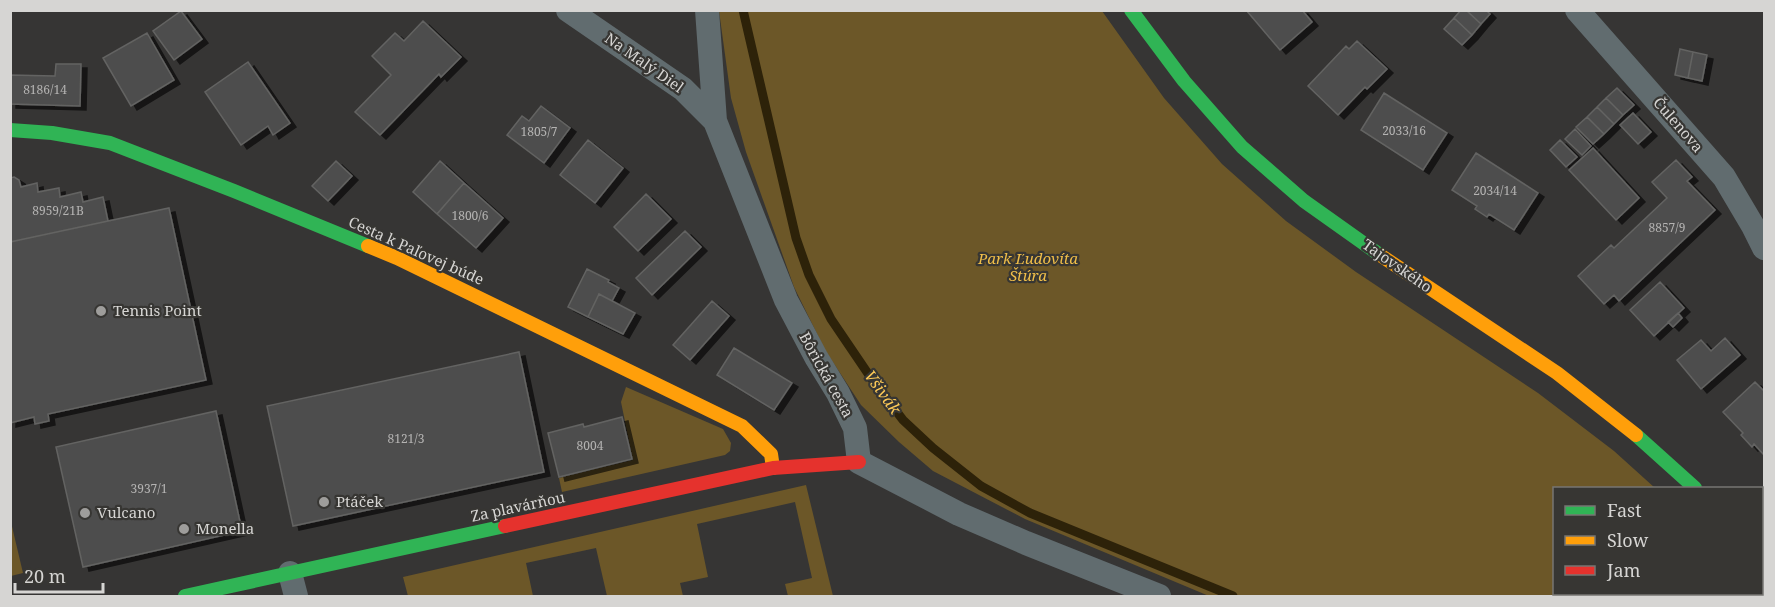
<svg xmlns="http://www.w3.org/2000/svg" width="1775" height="607" font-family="'Noto Serif',serif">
<defs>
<filter id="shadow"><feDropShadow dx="6" dy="4" stdDeviation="0" flood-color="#0009"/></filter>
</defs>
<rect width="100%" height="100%" fill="#363534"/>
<!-- green -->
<path fill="#6c5728" d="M719,11H1102L1164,98L1222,164L1286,221L1356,272L1538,393L1614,451L1655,488H1554V594H1754L1757,596H1209L1025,519L933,471L899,442L861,405L825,350L794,287L746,152L731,98Z
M626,387L723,429L731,443L730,451L725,455L562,492L559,478L633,460L621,402Z
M806,485L833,596H788L785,584L812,578L795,502L697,524L708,577L680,583L683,596H607L596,548L526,563L533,596H408L403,577Z
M10,518L23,573L11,576H10Z"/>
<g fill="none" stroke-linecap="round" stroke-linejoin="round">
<!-- stream -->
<path stroke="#2d2209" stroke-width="9" d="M743,10L796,238L809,275L831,319L871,378L903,420L933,448L981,486L1030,513L1233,596"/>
</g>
<!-- building -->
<path fill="#4e4e4d" stroke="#636362" stroke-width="1.5" filter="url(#shadow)" d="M1246,10H1302L1312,22L1280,50Z
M1461,10H1466L1481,24L1472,35L1454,18Z
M1466,10H1486L1490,14L1481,24Z
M181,11L202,39L174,60L153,31Z
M1454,18L1472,35L1462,45L1444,29Z
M423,21L461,57L441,77L439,74L380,135L355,112L391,75L372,56L395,33L404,41Z
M147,33L174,80L131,106L103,58Z
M1357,41L1387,69L1367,89L1365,87L1338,115L1308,86L1346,46L1349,49Z
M1680,49L1693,52L1688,78L1675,75Z
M1693,52L1707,55L1702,81L1688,78Z
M248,62L290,123L273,135L268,126L241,145L205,92Z
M56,64H81L80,106L10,104V75L55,76Z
M1617,88L1634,105L1623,115L1606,98Z
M1384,93L1447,133L1423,170L1361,130Z
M1606,98L1623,115L1614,124L1597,107Z
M541,106L570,128L544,163L507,135L522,116L529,121Z
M1597,107L1614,124L1604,134L1587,117Z
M1633,113L1651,132L1638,144L1620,125Z
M1587,117L1604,134L1593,144L1576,127Z
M1575,129L1591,146L1582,155L1565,139Z
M588,140L623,168L595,203L560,175Z
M1560,140L1577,157L1566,167L1550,150Z
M1593,148L1639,198L1616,220L1569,170Z
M1476,153L1538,193L1514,230L1489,214L1487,217L1475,209L1477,206L1452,190Z
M1676,160L1692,177L1687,181L1715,210L1619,301L1614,295L1604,304L1578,276L1611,245L1614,248L1667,198L1652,182Z
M336,161L352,176L328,201L312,186Z
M440,161L464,183L437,214L413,192Z
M14,177L19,180L21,187L37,183L38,192L59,188L60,197L81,192L83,202L103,197L108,221L10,242V178Z
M464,183L503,218L476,248L437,214Z
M646,194L671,219L638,251L614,227Z
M169,208L206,380L48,414L49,421L35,424L34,417L10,423V242Z
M685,231L701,247L652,295L636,278Z
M587,269L609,280L608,282L619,288L612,301L599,294L588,317L568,307Z
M1660,282L1684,308L1654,336L1630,310Z
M599,294L635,313L623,334L588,317Z
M712,301L729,316L690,360L673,345Z
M1678,313L1682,318L1673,327L1668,322Z
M1725,338L1740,355L1701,389L1677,360L1701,340L1711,351Z
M734,348L792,383L774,410L717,375Z
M519,352L544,472L293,526L267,406Z
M1755,382L1764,391V455L1754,444L1752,447L1741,435L1743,433L1723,412Z
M216,411L242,531L83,567L56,447Z
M622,417L632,459L559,477L548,433L583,424L584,427Z"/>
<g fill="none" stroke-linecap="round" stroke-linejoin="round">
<!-- street -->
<path stroke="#616c6f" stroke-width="24" d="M568,10L683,89L715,121
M707,10L715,121L786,300L816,357L838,393L855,428L859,462L959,514L1026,543L1159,596
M1577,10L1724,177L1753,226L1764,248
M1762,560L1764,563
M290,573L296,596"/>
<!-- fast -->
<path stroke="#30b455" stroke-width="14" d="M1131,10L1184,81L1242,147L1304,201L1380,255
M10,130L52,133L110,143L234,191L368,246
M1636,435L1695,488
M185,596L505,526"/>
<!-- slow -->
<path stroke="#ff9f0a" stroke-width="14" d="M368,246L397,258L742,426L771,454L773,468
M1380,255L1557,373L1636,435"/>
<!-- jam -->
<path stroke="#e5322d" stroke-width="14" d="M505,526L773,468L859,462"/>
</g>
<!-- markers -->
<g fill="#9e9d9b" stroke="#373633" stroke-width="2">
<circle cx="101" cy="311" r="6"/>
<circle cx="324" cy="502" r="6"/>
<circle cx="85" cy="513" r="6"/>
<circle cx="184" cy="529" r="6"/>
</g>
<g text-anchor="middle" stroke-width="4.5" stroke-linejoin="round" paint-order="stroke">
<!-- number labels -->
<g font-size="12" fill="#b4b3b2">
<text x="45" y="94">8186/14</text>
<text x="1404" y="135">2033/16</text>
<text x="539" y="136">1805/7</text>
<text x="1495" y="195">2034/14</text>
<text x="58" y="215">8959/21B</text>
<text x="470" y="220">1800/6</text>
<text x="1667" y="232">8857/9</text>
<text x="406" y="443">8121/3</text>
<text x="590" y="450">8004</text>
<text x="149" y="493">3937/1</text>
</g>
<!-- street labels -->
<g font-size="15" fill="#d6d5d3" stroke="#373633">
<text transform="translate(644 63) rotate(35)" y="5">Na Malý Diel</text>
<text transform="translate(1678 125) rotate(49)" y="5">Čulenova</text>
<text transform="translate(416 251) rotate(24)" y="5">Cesta k Paľovej búde</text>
<text transform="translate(1397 266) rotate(35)" y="5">Tajovského</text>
<text transform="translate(826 375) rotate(61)" y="5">Bôrická cesta</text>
<text transform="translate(518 507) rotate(-12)" y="5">Za plavárňou</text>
</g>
<!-- park labels -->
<g font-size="15" font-style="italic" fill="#f0be49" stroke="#373633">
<text x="1028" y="264">Park Ľudovíta<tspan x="1028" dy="17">Štúra</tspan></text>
</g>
<!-- poi labels -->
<g font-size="15" fill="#d6d5d3" stroke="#373633" text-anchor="start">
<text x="113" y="316">Tennis Point</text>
<text x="336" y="507">Ptáček</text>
<text x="97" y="518">Vulcano</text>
<text x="196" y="534">Monella</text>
</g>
<!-- water labels -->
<g font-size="16" font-style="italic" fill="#feca57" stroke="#373633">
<text transform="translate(883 392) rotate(54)" y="6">Všivák</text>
</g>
</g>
<!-- border -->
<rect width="1775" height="607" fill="none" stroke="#d6d5d3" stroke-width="24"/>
<!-- legend -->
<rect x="1553" y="487" width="210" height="108" fill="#373633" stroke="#777673" stroke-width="1.5"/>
<rect x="1565" y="506" width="30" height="9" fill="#30b455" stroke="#777673" stroke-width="1.5"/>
<text x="1607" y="517" font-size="18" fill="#d6d5d3">Fast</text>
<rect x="1565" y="536" width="30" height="9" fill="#ff9f0a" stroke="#777673" stroke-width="1.5"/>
<text x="1607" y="547" font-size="18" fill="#d6d5d3">Slow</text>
<rect x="1565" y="566" width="30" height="9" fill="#e5322d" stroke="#777673" stroke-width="1.5"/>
<text x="1607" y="577" font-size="18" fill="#d6d5d3">Jam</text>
<!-- scale -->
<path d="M15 583v9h88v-9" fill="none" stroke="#d6d5d3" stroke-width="3"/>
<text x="24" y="583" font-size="18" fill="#d6d5d3" stroke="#373633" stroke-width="4.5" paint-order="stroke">20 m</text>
</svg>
